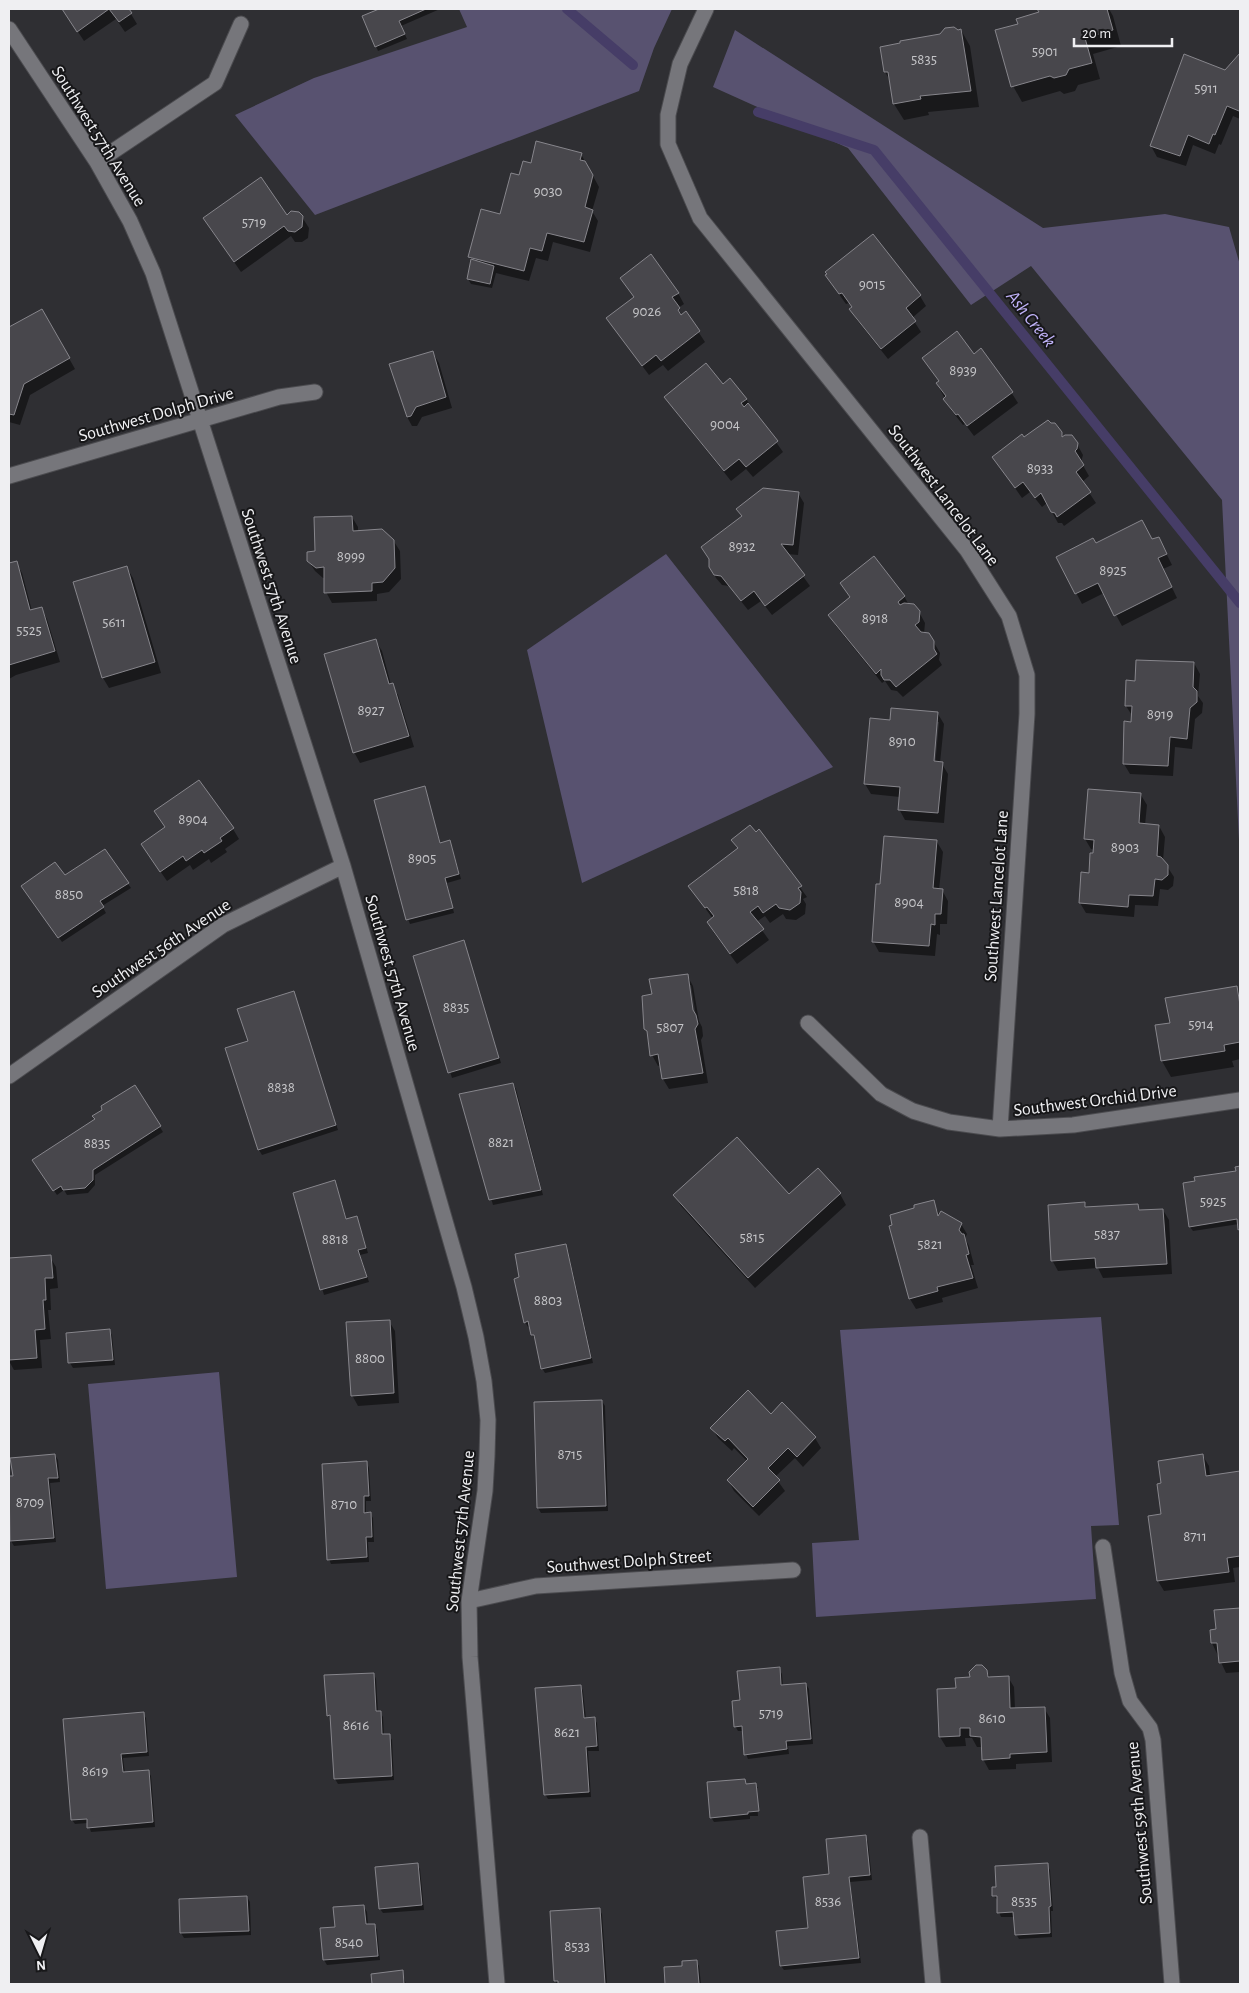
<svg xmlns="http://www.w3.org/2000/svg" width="1249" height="1993" font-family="'Alegreya Sans',sans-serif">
<rect width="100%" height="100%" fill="#2f2f33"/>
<!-- green -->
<path fill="#585270" d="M459,9H672L654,48L639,91L315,215L235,115L314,78L467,27Z
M735,30L1043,228L1165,214L1229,227L1240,265V860L1222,500L1031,266L971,305L848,148L713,87Z
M666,554L833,767L582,883L527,650Z
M1101,1317L1119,1525L1091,1526L1096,1599L816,1617L812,1543L859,1540L840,1330Z
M219,1372L237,1577L106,1589L88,1384Z"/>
<!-- shadow -->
<path fill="#0007" fill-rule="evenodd" d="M63,9H128L137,24L125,32L116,19L84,41Z
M382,9H440L401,26L407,39L378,51L364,17Z
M1039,9H1109L1113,16L1121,46L1093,54L1100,79L1078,85L1075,91L1064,94L1060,91L1022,102L1013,86L1020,25L1041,13Z
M961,30L970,46L979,107L928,112L929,115L904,120L894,104L891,82L885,72L941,35Z
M1240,54V119L1233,116L1221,145L1219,144L1215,154L1193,145L1186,166L1157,157L1151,146L1226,72Z
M581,154L599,187L592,211L598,221L590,252L553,242L548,261L536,258L529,281L496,273L492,288L471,284L468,279L472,261L469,257L501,215L520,177L532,164Z
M302,217L309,228L308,238L302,242H295L291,236L241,272L211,229Z
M872,236L920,296L926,306L912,318L921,332L888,359L857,320L851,309L853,308L849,303L846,304L826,276Z
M621,278L678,293L684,304L678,308L682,316L686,313L705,342L668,371L663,365L649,375L607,319L635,298Z
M42,310L75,369L30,395L20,425L9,422V329Z
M433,353L439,363L452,408L422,417L417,426H412L406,415L391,365Z
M974,356L1011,392L1018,403L974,436L965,424L963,425L951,410L937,384L940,383L923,358Z
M723,386L746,399L783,452L753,477L746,469L731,481L672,407L666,397Z
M1061,433L1064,437L1077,444L1083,455L1081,462L1089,476L1082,482L1096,503L1064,526L1062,523H1058L1047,503L1042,507L1030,492L1022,498L993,457L1024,439Z
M798,493L804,503L798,555L787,554L810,586L772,615L761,601L748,610L729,586L722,585L716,578L710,567V561L702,548L742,517L738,509Z
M352,517L358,527V532L393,540L400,551L401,579L389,592L377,594V601L332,603L326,592L325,578H323L315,571L308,560Z
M1152,541L1164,549L1172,565L1163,569L1177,598L1122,626L1104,593L1082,604L1058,558Z
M16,563L22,573L32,611L41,608L47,619L60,662L16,675L9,679V565Z
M127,568L133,578L161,673L109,688L103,678L75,583Z
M841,584L904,596L909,605L919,612L925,623L924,634L933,641L940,653L939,660L942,665L903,697L897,691L891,690L885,681L882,683L836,626L830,615L851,598Z
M375,640L382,651L391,685L398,695L414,747L360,763L354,752Z
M1194,663L1200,674L1198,696L1203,703L1202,713L1195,719L1192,749L1175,747L1173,776L1130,774L1124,764L1133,717L1126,706L1127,682H1137Z
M938,714L944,724L940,763L942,764L948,774L944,823L905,820L899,809L900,797L871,794L865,784L891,721ZM936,722H939L935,767H932Z
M424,788L441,844L449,842L452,847L461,879L447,883L454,913L410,924L408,919Z
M1141,795L1147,805L1145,825L1159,826L1165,837L1163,860L1174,877L1173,886L1168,890L1160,889L1158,906L1135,905L1134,917L1086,913L1080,903L1090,875L1095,850L1091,849L1085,839Z
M155,812L233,829L239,839L225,849L227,852L211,863L209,859L193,870L190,865L167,881L149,855L166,828Z
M759,831L807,897L803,899L806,904L805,914L796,920L786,919L783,914L770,923L765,916L756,922L769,940L737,964L714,933L708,923L713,919L689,886L738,849L733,840Z
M937,842L943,852L939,890H942L948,901L947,924H940V935L937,934L935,956L879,952L873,941L881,885Z
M105,851L131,888L102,906L106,913L62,942L25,891L64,876Z
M463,941L501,1063L452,1078L414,956Z
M687,975L693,986L699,1021L702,1027L703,1036L701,1040L708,1083L669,1089L663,1079L661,1065L658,1066L652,1055L649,1034L645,1028L653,995ZM688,985H691L696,1016H693Z
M1237,987L1240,994V1059L1232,1061L1234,1067L1171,1077L1162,1061L1157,1026L1171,1024Z
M293,992L338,1130L262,1155L259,1150L249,1041Z
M513,1084L516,1089L543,1195L493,1205L461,1095Z
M134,1087L163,1132L95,1175V1185L88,1193L67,1195L64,1190L57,1195L37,1165L96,1120Z
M1240,1167V1232L1239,1224L1193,1231L1190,1227L1196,1182L1237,1172L1236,1168Z
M818,1170L840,1194L846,1205L755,1288L681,1206L675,1195L789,1196Z
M337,1187L347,1220L356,1218L359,1223L368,1253L360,1255L369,1282L324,1295L294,1193Z
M933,1201L940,1216L961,1224L967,1234L965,1238L969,1246L974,1265H971L978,1288L942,1298L943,1302L916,1309L910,1299L916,1209Z
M1085,1204L1087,1208L1137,1205L1141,1211L1163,1210L1169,1220L1172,1274L1103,1278L1098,1268L1058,1271L1052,1260Z
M565,1245L568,1250L593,1363L545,1373L542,1368L536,1340L532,1335L530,1326L528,1327L525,1322L521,1278Z
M50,1257L56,1267L58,1288L50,1289L51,1310H48L51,1339L40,1340L42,1368L14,1370L9,1361V1260Z
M389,1321L395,1331L399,1403L358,1406L352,1395Z
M109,1330L112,1335L115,1365L73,1368L70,1363L68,1334Z
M602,1401L605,1406L608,1511L541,1513L538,1508Z
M771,1415L815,1438L821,1448L803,1467L795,1458L775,1477L785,1491L759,1516L734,1491L728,1480L747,1461L734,1448L732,1451L718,1438L712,1428Z
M55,1455L58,1460L60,1482L50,1483L56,1542L14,1546L11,1541L10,1529H9V1477H14Z
M1203,1456L1209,1466L1210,1476L1240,1472V1567L1233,1568L1235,1582L1164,1591L1158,1581L1149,1517L1162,1515Z
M367,1463L369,1468L371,1501H366V1514L370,1513L373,1518L374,1542H368L369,1562L331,1564L329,1559Z
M1240,1609V1672L1226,1673L1212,1643L1218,1630L1216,1612Z
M779,1669L782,1674L783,1686L806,1684L809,1689L813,1744L788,1746L789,1754L748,1759L746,1754L744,1731H738L735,1726L741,1701Z
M986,1671L991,1678L1008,1677L1014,1687L1015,1709L1044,1708L1050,1718L1052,1762L1016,1764V1769L989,1770L983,1759V1747H977L972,1738H965L966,1746L946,1747L940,1737L957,1690L971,1678Z
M374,1674L376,1679L378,1712H380L383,1717L384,1735H389L392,1740L394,1780L338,1784L335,1779L331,1720L328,1715Z
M581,1686L583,1691L586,1719L594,1718L597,1723L599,1751H588L591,1797L548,1799L545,1794Z
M143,1714L146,1718L149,1756L123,1758L125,1773L148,1771L151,1776L155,1827L91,1832L88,1823L75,1824L72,1820Z
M745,1781L747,1785H756L758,1788H756L758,1816H750V1819L714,1822L711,1817Z
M866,1837L868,1842L872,1880L850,1882L861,1963L784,1970L781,1966L809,1929L831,1875Z
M417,1865L420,1869L424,1910L383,1913L380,1909Z
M1047,1865L1050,1870L1053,1911H1051L1052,1937L1019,1939L1016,1934L1015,1917H1001L999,1912L998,1901L994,1896L993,1888Z
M247,1897L250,1902L251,1935L184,1938L181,1933L180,1901Z
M364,1907L367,1912L368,1925H375L377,1930L380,1960L327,1965L324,1960L322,1929L336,1928Z
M599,1909L602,1914L607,1984H557L555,1980Z
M696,1961L699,1966L701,1984H666L665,1969L684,1968Z
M402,1972L406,1984H374L373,1975Z"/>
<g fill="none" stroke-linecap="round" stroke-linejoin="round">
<!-- stream -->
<path stroke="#463d67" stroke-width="10" d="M567,9L633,65
M758,112L874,150L1240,603"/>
</g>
<!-- building -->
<path fill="#48474c" stroke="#87868c" d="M62,9H129L132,13L119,22L109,9L77,32Z
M379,9H426L399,21L405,34L375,47L362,16Z
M1037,9H1107L1113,30L1085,38L1092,63L1069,69L1066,75L1054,78L1050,76L1011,87L995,30L1018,24L1016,19L1039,12Z
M954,27L958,30L961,29L971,91L920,96L921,99L893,104L888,72H884L880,47L900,43V41L940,34L945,28Z
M1240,53V110L1239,111L1227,106L1215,135L1213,134L1209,144L1188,135L1180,156L1150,146L1184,54L1225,70Z
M536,141L582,153L580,160L585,161L593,175L585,207L593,210L584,242L547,233L542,251L530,248L524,271L468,257L481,209L500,214L511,173L519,175L523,161L531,163Z
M261,177L287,215L291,211L299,212L303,216L302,227L295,232L288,231L284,226L234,262L203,218Z
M873,234L921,295L906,308L916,321L881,349L849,309L852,307L842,293L839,294L825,275L827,274L825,272Z
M651,254L679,293L672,297L680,308L678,310L681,315L686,311L700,331L661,361L656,355L642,366L606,318L634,297L620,278Z
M471,259L494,266L490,284L467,279Z
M42,309L70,358L24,384L14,415L9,414V327Z
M957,331L974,354L981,348L1013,392L967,426L958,414L956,415L943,399L946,396L936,383L939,381L922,358Z
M433,351L446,397L416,407L411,416L407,417L389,364Z
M706,363L723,384L730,378L747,399L741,403L744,407L748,403L778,441L746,467L739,459L724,471L664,397Z
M1048,420L1051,423H1055L1062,432V437L1065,435H1072L1078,443L1077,449L1075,451L1084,465L1076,472L1091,492L1057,517L1055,513L1051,512L1041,493L1035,498L1023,482L1015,488L992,457L1022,434L1024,437Z
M763,488L799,492L793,545L781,544L805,575L765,606L754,591L741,601L721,576L714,575L709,567V559L701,547L742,516L736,509Z
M352,516L353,531L382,529L394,540L395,568L383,582L372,583V591L324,593V567L316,568L307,561V552L315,551L314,517Z
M1142,520L1152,539L1159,537L1167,554L1158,558L1172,587L1114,616L1098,583L1075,594L1056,557L1093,538L1096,543Z
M874,556L905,596L898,602L900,605L904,603L914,604L920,611L919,622L915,625L921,632L929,633L934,641V649L937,654L896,687L890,680H884L881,675V669L876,674L828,615L850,597L840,583Z
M17,561L30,610L42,607L55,651L9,665V563Z
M127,566L155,662L102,678L73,582Z
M376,639L389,684L393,683L409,736L353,753L324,654Z
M1136,660L1194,662L1193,687L1197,691V702L1190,708L1187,739L1170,737L1168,766L1123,764L1124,721L1131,722L1132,706H1125L1126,680L1135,681Z
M891,708L938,712L934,761L943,762L938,813L898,810L900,787L864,784L870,718L890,720Z
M199,780L234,828L220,838L222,841L204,853L202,850L186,861L183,856L160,872L141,844L165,827L154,811Z
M425,786L440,843L450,840L459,874L445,878L453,908L406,920L374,800Z
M1088,789L1141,793L1139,823L1159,825L1157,856L1161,857L1168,865V875L1162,880L1155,879L1153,896L1129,895L1128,907L1079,903L1081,872L1089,873L1090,853H1093L1094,840L1084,839Z
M750,825L756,832L759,829L802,886L798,888L801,892L800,903L790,910L779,908L776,904L763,913L758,906L750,912L764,929L730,954L707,922L714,916L707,907L705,908L688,886L738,848L731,840Z
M884,836L937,840L933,888L943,889L941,914H935V925L931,924L929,946L872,942L876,884H880Z
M105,849L129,883L100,901L104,907L58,938L21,886L55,862L65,875Z
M464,940L499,1058L448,1073L413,956Z
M688,974L693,1010L696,1015L698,1024L695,1029L703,1073L662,1079L658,1054L650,1056L647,1031L644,1029L642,996L652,994L649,979Z
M1237,986L1240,1005V1042L1224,1045L1225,1051L1161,1061L1155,1025L1170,1023L1165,998Z
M294,991L336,1125L258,1150L225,1048L248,1041L237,1009Z
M513,1083L541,1190L489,1200L459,1094Z
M135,1085L161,1126L93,1170V1180L85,1188L63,1190L61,1186L53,1191L32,1160L95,1119L92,1116L102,1110L101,1106Z
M737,1137L789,1194L818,1168L841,1193L748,1278L673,1195Z
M1240,1166V1229L1238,1230L1237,1219L1189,1227L1183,1183L1195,1181L1194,1177L1236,1171L1235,1167Z
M335,1180L346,1219L357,1216L366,1248L358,1250L367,1277L320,1290L293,1193Z
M934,1200L938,1216L941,1211L962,1223L959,1230L962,1234H964L969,1254L966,1255L973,1278L937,1287L938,1291L909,1299L889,1226L892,1225L890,1215L914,1208V1205Z
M1085,1202V1207L1138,1204L1139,1210L1163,1209L1167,1264L1096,1268L1095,1258L1051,1261L1048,1205Z
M566,1244L591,1358L541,1369L534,1335H531L528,1321L524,1323L514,1279L519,1277L515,1254Z
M51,1255L53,1278H45L46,1300H43L45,1329L35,1330L37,1358L9,1360V1258Z
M390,1320L394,1393L351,1396L346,1322Z
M110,1329L113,1360L68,1363L66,1333Z
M748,1390L771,1414L782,1402L816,1437L797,1457L788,1448L768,1468L780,1480L753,1507L727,1480L748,1459L728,1438L725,1441L710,1428Z
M602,1400L606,1506L537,1508L534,1402Z
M55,1454L58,1478H48L54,1538L10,1541L9,1476H13L10,1458Z
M1203,1454L1206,1476L1240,1471V1556L1227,1558L1229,1572L1157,1581L1148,1516L1161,1514L1157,1484L1161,1483L1158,1461Z
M367,1461L369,1496H364V1513L371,1512L372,1537H366L367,1557L327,1560L322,1464Z
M1240,1608V1661L1219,1663L1217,1643H1211L1210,1630L1216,1629L1214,1610Z
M976,1665H982L987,1670L988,1677L1009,1676L1010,1708L1045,1707L1047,1752L1010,1754V1758L982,1760L981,1737L970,1736V1728H960V1736L939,1737L937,1689L956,1688L955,1678L970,1677L969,1672Z
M780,1667L781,1685L806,1683L811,1739L786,1741L787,1749L744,1755L742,1726L734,1727L732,1701L740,1700L737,1671Z
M374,1673L376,1711H381L382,1734H390L392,1776L334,1779L330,1715L327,1716L324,1675Z
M581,1685L584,1718L595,1717L597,1746L586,1747L589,1792L544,1795L535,1688Z
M144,1712L147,1752L121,1754L123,1772L149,1770L153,1822L87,1828V1819L71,1820L63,1719Z
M745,1779L746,1784L756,1783L759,1811L748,1812V1814L710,1818L707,1782Z
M866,1835L870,1875L849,1877L859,1958L780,1966L776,1931L808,1928L803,1877L829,1874L826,1839Z
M418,1863L422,1905L379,1909L375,1867Z
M1048,1863L1051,1906L1049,1907L1050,1933L1015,1935L1013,1912L997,1913V1896H992V1887H996L995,1866Z
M247,1896L249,1931L180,1933L179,1899Z
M364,1905L366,1924H375L378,1956L323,1960L320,1928L335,1927L333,1907Z
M600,1908L605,1984H558V1981H554L550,1911Z
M697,1960L699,1984H665L664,1967L682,1966V1961Z
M403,1970L404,1984H372L371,1974Z"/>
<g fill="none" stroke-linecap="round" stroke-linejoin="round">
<defs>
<path id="minor" d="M706,9L680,64L668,115V144L700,218L967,550L1009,616L1027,675V714L1000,1129
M9,29L97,162L130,221L153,273L343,866L464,1287L476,1337L484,1381L488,1420L487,1456L485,1491L469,1601L470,1657L497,1984
M97,162L215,83L241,24
M9,476L279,397L315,392
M808,1023L881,1094L913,1111L949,1122L1000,1129L1073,1125L1240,1100
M9,1076L223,925L343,866
M1103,1547L1122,1673L1130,1701L1150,1728L1153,1740L1172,1984
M469,1601L536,1586L793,1570
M920,1837L933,1984"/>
</defs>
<!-- minor casing -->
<use href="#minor" stroke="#4b4b4f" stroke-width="17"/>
<!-- minor -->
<use href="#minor" stroke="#76767b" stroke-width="15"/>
</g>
<g text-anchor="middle" stroke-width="4" stroke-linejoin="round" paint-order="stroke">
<!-- number labels -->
<g font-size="15" fill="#c5c5c8">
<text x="1045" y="56">5901</text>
<text x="924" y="64">5835</text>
<text x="1206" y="93">5911</text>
<text x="548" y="196">9030</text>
<text x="254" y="227">5719</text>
<text x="872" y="289">9015</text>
<text x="647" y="316">9026</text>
<text x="963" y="375">8939</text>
<text x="725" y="429">9004</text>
<text x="1040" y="473">8933</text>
<text x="742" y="551">8932</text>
<text x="351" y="561">8999</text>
<text x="1113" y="575">8925</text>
<text x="875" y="623">8918</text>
<text x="114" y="627">5611</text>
<text x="29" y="635">5525</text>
<text x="371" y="715">8927</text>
<text x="1160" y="719">8919</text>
<text x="902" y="746">8910</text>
<text x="193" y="824">8904</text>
<text x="1125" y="852">8903</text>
<text x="422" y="863">8905</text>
<text x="746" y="895">5818</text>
<text x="69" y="899">8850</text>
<text x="909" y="907">8904</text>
<text x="456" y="1012">8835</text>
<text x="1201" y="1029">5914</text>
<text x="670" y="1032">5807</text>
<text x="281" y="1092">8838</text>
<text x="501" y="1147">8821</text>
<text x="97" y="1148">8835</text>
<text x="1213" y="1206">5925</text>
<text x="1107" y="1239">5837</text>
<text x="752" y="1242">5815</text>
<text x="335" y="1244">8818</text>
<text x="930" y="1249">5821</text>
<text x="548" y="1305">8803</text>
<text x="370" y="1363">8800</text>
<text x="570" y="1459">8715</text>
<text x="30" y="1507">8709</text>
<text x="344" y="1509">8710</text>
<text x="1195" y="1541">8711</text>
<text x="771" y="1718">5719</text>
<text x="992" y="1723">8610</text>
<text x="356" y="1730">8616</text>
<text x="567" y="1737">8621</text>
<text x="95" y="1776">8619</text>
<text x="828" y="1906">8536</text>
<text x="1024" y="1906">8535</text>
<text x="349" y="1947">8540</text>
<text x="577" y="1951">8533</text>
</g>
<!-- street labels -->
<g font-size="18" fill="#efeff2" stroke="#171719">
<text transform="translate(99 136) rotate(58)" y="6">Southwest 57th Avenue</text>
<text transform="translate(156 414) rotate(-16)" y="6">Southwest Dolph Drive</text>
<text transform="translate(944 495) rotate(53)" y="6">Southwest Lancelot Lane</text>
<text transform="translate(272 586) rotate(72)" y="6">Southwest 57th Avenue</text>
<text transform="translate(996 896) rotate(-86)" y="6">Southwest Lancelot Lane</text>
<text transform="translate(161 948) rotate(-34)" y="6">Southwest 56th Avenue</text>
<text transform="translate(393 973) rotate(74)" y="6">Southwest 57th Avenue</text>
<text transform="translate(1095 1100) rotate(-7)" y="6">Southwest Orchid Drive</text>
<text transform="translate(460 1531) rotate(-84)" y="6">Southwest 57th Avenue</text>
<text transform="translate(629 1561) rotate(-4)" y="6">Southwest Dolph Street</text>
<text transform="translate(1139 1823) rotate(-95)" y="6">Southwest 59th Avenue</text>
</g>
<!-- water labels -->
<g font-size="19" font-style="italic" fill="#c1b3fa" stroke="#171719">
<text transform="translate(1032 318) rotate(51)" y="7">Ash Creek</text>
</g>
</g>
<!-- border -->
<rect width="1249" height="1993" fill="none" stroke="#efeff2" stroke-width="20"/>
<!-- north arrow -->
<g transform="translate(40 1953) rotate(175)" stroke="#171719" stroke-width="4" paint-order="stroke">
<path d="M0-4L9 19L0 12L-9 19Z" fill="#efeff2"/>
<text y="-8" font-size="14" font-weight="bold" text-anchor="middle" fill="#efeff2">N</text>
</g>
<!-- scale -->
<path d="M1074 38v8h98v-8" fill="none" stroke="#efeff2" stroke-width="2.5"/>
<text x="1082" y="38" font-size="15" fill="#efeff2" stroke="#171719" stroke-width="4" paint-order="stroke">20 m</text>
</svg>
